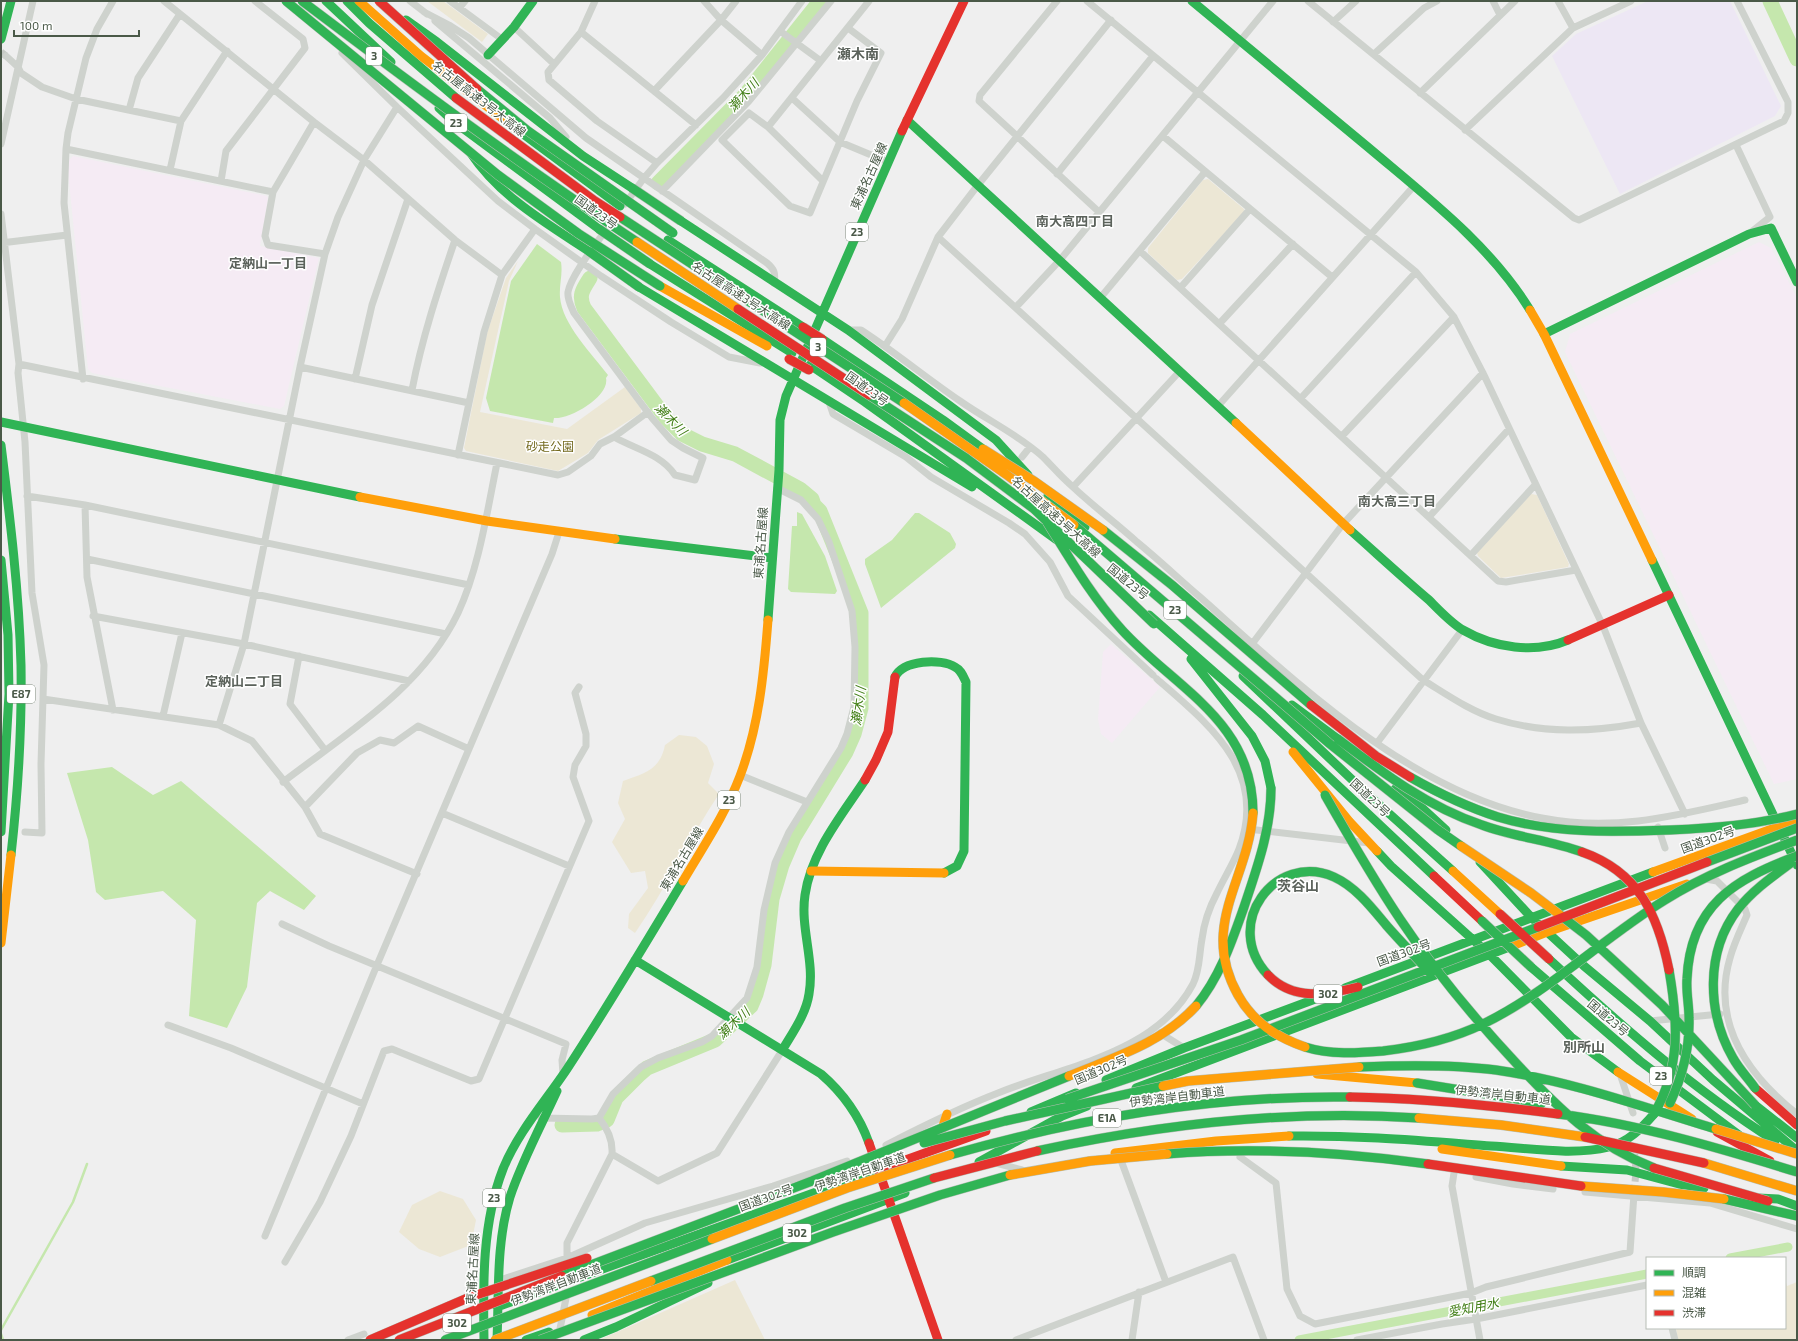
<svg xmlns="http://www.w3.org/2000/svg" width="1798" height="1341" font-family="'Exo 2','Noto Sans JP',sans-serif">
<rect width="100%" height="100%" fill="#efefef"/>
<!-- commercial -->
<path fill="#f5ebf4" d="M73,156L267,196L268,198L260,246L319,258L284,406L280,409L92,373L88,369L67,162Z
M1759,242L1771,248L1797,298V779L1774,784L1565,352L1570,334Z
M1111,644L1160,687L1112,743L1101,734L1098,719L1103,652Z"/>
<!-- medical -->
<path fill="#ede7f4" d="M1648,1H1730L1781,106L1775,116L1620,194L1552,56L1576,34Z"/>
<!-- green -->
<path fill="#ece7d5" d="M427,1H443L488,34L482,42Z
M1208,179L1244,209V212L1182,279L1177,280L1148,253V248L1203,180Z
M518,261L509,281L480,412L567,429L625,387L641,409V413L598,440L588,453L558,471L466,451L464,448L487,333L506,278Z
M1531,494L1537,495L1569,564L1568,567L1501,578L1478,556L1477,553Z
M679,735L696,737L707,746L714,764L708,783L719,794C689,839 666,888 635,933L628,928L629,914L648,888L645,871L631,873L612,842L625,819L618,803L623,781C645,773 660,770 665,745Z
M440,1191L463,1199L476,1220L471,1245L440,1257L419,1249L399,1232L412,1205Z
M1785,1279L1787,1286L1797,1282V1340H1678L1676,1328H1785Z
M735,1280L765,1340H599Z"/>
<!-- water -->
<path fill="#c5e7ad" d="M537,244L561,262C563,274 559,285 560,297C562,324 592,354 608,375L606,378C610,396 571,419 554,418L553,423L490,411L486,398L511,281Z
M797,512L802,514L825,556L837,591L835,594L791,592L788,589L792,526H797Z
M915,513H919L950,533L956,544L955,548L881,608L865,564V559L892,540Z
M112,767L153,795L181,781L316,896L304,910L270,891L257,903L247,987L227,1028L189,1016L196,920L163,891L105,900L96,892L88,840L67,773Z"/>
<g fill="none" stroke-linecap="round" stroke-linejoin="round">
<!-- stream -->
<path stroke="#c5e7ad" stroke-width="2.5" d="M1,1330L73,1202L87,1164
M1,1334L3,1340"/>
<!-- canal -->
<path stroke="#c5e7ad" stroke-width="9" d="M1730,1258L1788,1247
M1299,1340L1647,1274"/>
<!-- river -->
<path stroke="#c5e7ad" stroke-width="15" d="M1770,1L1797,59
M658,183L746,94L820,1
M562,1125L597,1124L607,1120L616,1098L640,1074L647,1068L715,1040L751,1006L756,994L764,965L772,899L782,865L794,837L846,752L854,734L861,708V613L820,511L814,505L812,499L800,489L735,454L702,444L682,434L666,418L584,308C578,295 583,289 590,278"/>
<!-- street-tunnel -->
<path stroke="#c6cac5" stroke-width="7" stroke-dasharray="7 3.5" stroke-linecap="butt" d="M1,52L6,56
M1634,1192L1636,1172L1634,1144"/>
<!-- street -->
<path stroke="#ced2cd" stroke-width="7" d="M164,1L314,122L364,160L455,240L502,275
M410,1L427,14
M450,1L503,40
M595,1L581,32L548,72L549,80L597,121L657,163
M704,1L721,20L762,55
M1057,1L980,95L979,101L1099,212
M1087,1L1416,272L1454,317L1483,373L1603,626L1641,723L1685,814
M1308,1L1574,218L1579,220L1784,121L1788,113V102L1737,1
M1493,1L1500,15
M1558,1L1573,28
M460,7L465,1
M424,12L449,25L469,38L586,138L767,263C774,269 776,273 774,283
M435,21L550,118L566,137
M1333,22L1356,1
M514,27L554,64
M780,31L821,61
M581,32L696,125
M342,53L397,107L498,201L535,229L601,276L671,322L729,357L760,363
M1374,54L1424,8L1437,1
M6,56L18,67L21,73L42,87L76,99L181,121
M654,91L721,20L736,1
M1420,93L1515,1
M792,98L840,142L888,162
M129,110L138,78L180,14
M314,122L273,192L265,236L268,245L325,254
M768,127L869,1
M1465,130L1573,28L1631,1
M1163,136L1332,277
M1,144L33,1
M1736,145L1770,217L1750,233
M66,149L273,192
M170,170L181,121L227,51
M1057,174L1153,56
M221,181L226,151L305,48L303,39L255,1
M823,181L768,127L749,113L722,140L790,206L810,213L857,101L881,53L848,28
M662,191L749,101L831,1
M625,204L644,178L657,163L723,98L762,55L802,1
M1,214L19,364L18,373L25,442L32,593L44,665L41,764L42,833L25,832
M606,230C596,244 571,275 568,292C567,299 571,306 574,313L652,418L671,440L683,448L703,458L695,480L675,475C661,454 635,449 614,437
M938,237L1423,680C1446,694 1470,711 1496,719C1544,734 1592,732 1641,723
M1,243L67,235
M1140,251L1498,581L1506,582L1576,570
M1181,287L1250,209
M1101,297L1205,172
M1016,307L1060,260L1273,1
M1220,323L1293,244
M849,330H861C895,352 926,378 960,401C987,420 1019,435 1043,457C1053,467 1062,478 1073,487C1093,506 1116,523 1137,542C1159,560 1179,579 1200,597C1296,682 1412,794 1542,818C1614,832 1675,816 1745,800
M885,346L902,319L938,237L978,185L1111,20
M19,364L558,475L568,472L591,456L600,444L614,437L648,412
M300,367L469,403
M83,379L64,203L66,149L68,133L86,58L97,29L113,1
M355,379L372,305L408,199
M412,390C422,338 438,290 455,240
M1301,398L1416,272
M829,402L833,414L906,457L931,477L1009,523L1025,534L1050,562L1068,596L1153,675
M1218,406L1414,186
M1342,436L1454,317
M458,455L484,332L502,275L535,229
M1022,457L1030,447
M1073,487L1180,371
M27,496L85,505L469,585
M85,505L87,577L113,710
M1429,517L1509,429
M1471,555L1535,485
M87,559L446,634
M93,616L244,644L409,681
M1252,644L1343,524L1483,373
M299,656L290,704L325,750
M43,699L219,725L252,741L305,807L320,834L417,874
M163,716L182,633
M219,725L244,644L300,367L325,254L338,217L364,160L397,107
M1377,743L1462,630
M740,775L807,802
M283,782C347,733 422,688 458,613C479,568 487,512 497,463
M305,807L357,753L380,740L394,743L418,726L469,749
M442,813L569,866
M1658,827L1665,848
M1248,829L1369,843
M1706,879L1717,881L1745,909L1747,915C1741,929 1734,943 1730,958C1711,1023 1748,1075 1797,1114
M282,924L329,946L566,1044L562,1060L563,1074
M1650,1021L1720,1014
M168,1025L231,1048L363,1104
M1160,1033L1184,1048
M1620,1074L1633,1113
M541,1118L592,1119L599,1118L613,1094L641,1067L658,1058L702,1042L712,1036L747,998L757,967L764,910L775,863L789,832L841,748L847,734L854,707L855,647L852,611L829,542L818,519L801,500L777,488
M886,1145C923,1126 959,1108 998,1093C1064,1066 1156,1054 1193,984C1200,970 1199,955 1202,939C1204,923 1209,908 1217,893C1224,878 1233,864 1239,849C1269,770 1208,724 1157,679
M612,1154L658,1181L717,1153L783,1049
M1240,1157L1276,1183L1287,1289L1300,1316L1315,1324L1471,1293L1486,1287L1630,1252L1634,1194
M996,1163L1022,1170
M1122,1163L1166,1282
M1454,1173L1452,1186L1480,1340
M1476,1177L1513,1184L1553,1189
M1585,1192L1710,1203L1797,1229
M265,1236L377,965L552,554L559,532
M567,1261V1243L612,1154C613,1140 608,1129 599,1118
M285,1262L320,1202L351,1136L384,1051L392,1049L471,1081L479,1079L589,821L573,777L575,765L586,746V734L575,693L579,687
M500,1280L567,1258L645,1223L773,1186L847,1161
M1672,1328L1675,1340
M559,1334L567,1293
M348,1340L364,1334
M1016,1340L1233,1257L1264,1340
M1132,1340L1139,1292
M1357,1340L1442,1324L1476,1319L1647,1285"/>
<!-- fast -->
<path stroke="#30b455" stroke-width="9" d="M326,1L391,62
M347,1L369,23L456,98
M1192,1C1251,50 1310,99 1369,148C1427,197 1490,245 1530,310
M406,20L437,42L583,156L632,188
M1,39L11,1
M488,55L514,27L533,1
M439,108L453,121L599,229
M907,120L1236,423
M515,128L620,206
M470,152C500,197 546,223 590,252
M681,221L848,330L996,440L1028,475
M668,240L803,327
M650,264L792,353
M639,287L972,487
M1544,334L1749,234L1771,228L1797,282
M822,339L943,420L991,455
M810,365L865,402L1057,540
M1,422L360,497
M1,445C10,518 19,591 21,665C22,728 18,792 11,855
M1048,496L1085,527
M1350,530C1376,553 1402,577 1429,600C1439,610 1451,623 1463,630C1494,648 1535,654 1568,640
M615,539L772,558
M1,560L8,635L9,694L1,832
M1652,560L1797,865
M1149,615L1263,715L1434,876
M768,620L779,470L780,420L786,396L902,131
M1191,659L1252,736L1265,761L1271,788
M1243,676L1364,791L1453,871
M895,677C903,660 941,658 955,667C961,670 963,676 966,682L964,851L957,866L944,873
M1292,705L1338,739
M1395,789L1420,806L1446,830
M1377,851L1391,866L1490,955L1571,1037L1618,1072
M1480,862L1531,917L1584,966L1650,1021L1713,1080L1797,1151
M1549,959C1620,1025 1693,1089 1775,1141
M635,960L821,1074C843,1093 859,1115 869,1143
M1531,967L1640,1061L1739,1135
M1345,988L1653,872
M783,1049C793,1032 806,1014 809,994C815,961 800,928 805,895C811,852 842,815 865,780
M1106,1080L1184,1048L1326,995
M1136,1088L1512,946
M1755,1105L1797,1138
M1031,1112L1076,1093
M1289,1136C1356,1135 1424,1141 1491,1146C1529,1148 1572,1156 1609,1147C1628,1142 1641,1129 1654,1114
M979,1162L1062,1116L1087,1106
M1561,1166L1627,1170L1679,1184L1704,1188
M1758,1198L1778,1199L1797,1206
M727,1260L905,1193
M497,1307L886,1167
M484,1340C483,1284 482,1223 503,1169C518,1132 545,1102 567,1069C607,1008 645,944 683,881
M497,1340C499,1293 496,1243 510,1197C522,1161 541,1126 557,1091
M526,1340L549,1332
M584,1340L616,1327L708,1283"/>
<!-- slow -->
<path stroke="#ff9f0a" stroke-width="9" d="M359,1L421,56L515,128
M660,286L767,346
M1530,310L1544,334L1652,560
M1236,423L1350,530
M360,497L487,521L615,539
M1293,752L1349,821L1377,851
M811,871L944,873
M1453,871L1500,914
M1653,872L1797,820
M683,881C703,847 726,813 740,776C759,726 764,673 768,620
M1,943L11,855
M1512,946L1547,932L1687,884
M1618,1072L1692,1119
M1317,1074L1417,1083
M940,1135L947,1114
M1442,1149L1561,1166
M1115,1153L1216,1141L1289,1136
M592,1315L727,1260"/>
<!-- jam -->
<path stroke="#e5322d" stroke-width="9" d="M902,131L964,1
M1568,640L1669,595
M865,780L876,760L888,732L895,677
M1434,876L1482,921
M1755,1088L1797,1125
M1717,1132L1770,1161
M869,1143L938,1340
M886,1167L986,1131"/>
<defs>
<path id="fast-bridge" d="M286,1L498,175L579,234L660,286
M302,1C412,84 522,166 637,242
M477,89L528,131L673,233
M632,188L681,221
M620,217L904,403
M599,229L650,264
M590,252L639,287
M869,395L966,458L1034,509L1154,624
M1047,522C1070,559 1092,597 1122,630C1176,689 1253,721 1253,813
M1074,525L1330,744L1438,830L1461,846
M1103,530L1172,585L1311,705
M1338,739C1383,773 1428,807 1482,825C1514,837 1549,840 1582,852
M1410,777C1438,793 1467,807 1498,817C1554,834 1613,832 1670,830C1713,828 1755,825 1797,814
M1325,795C1349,837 1373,879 1400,919C1434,970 1474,1018 1516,1063C1558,1108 1595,1145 1654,1168
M1707,862L1797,828
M1560,915L1586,935L1662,1005L1755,1105
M1482,921L1531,967
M1268,975C1221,925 1275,851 1334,877C1356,887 1372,908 1387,926C1401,942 1416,957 1430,973
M1196,1006C1220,977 1232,941 1244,907C1257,868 1271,830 1271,788
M1305,1047C1330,1055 1358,1053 1383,1051C1417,1047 1452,1039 1483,1024C1549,992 1603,938 1665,900C1706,874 1752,857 1797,840
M1359,1067C1404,1065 1450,1064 1496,1070C1571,1081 1643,1107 1716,1129
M1417,1083L1542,1103
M1755,1088C1748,1078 1739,1069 1733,1058C1707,1013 1705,952 1738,909C1753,890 1772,877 1791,863
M1067,1099L1241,1040L1538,927
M1670,1103C1683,1075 1690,1049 1689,1018C1689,1005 1686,992 1687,979C1690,906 1734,879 1797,856
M1558,1114C1639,1124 1719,1148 1797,1172
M1654,1114C1681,1067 1678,1022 1669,970
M924,1143L1005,1121L1163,1086
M1037,1151C1162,1124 1292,1109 1419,1118
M1167,1154C1253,1147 1342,1152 1428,1164
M950,1155C1080,1118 1214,1095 1350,1097
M1724,1199L1797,1216
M562,1276L812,1181L1069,1076
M651,1281L845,1208L934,1178
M445,1340L712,1239
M540,1340L833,1232L940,1195L1010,1175"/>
<path id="slow-bridge" d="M637,242L738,309
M904,403L1007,475L1074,525
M983,449L1034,481L1103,530
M1253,813C1248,881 1199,925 1238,995C1253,1022 1276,1037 1305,1047
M1461,846L1531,893L1560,915
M1069,1076C1115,1057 1162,1043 1196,1006
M1163,1086L1188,1081L1359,1067
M1419,1118L1501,1125L1585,1137
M1716,1129L1797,1154
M1704,1163L1797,1191
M1010,1175L1090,1161L1167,1154
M1581,1186L1663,1192L1724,1199
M712,1239L847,1188L950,1155
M495,1340L651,1281"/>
<path id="jam-bridge" d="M379,1L477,89
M456,98L595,201L620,217
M738,309L869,395
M803,327L822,339
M789,359L809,370
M1311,705L1376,756L1410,777
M1582,852C1639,872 1658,915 1669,970
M1500,914L1549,959
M1538,927L1707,862
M1268,975C1293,1001 1327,995 1358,987
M1350,1097C1420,1098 1488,1105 1558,1114
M1585,1137L1704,1163
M1428,1164L1581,1186
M1654,1168L1768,1201
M934,1178L1037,1151
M370,1340L470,1297L587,1258
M399,1340L562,1276"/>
</defs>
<!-- fast-bridge casing -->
<use href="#fast-bridge" stroke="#b5beb4" stroke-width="10" stroke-linecap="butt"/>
<!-- slow-bridge casing -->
<use href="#slow-bridge" stroke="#b5beb4" stroke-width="10" stroke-linecap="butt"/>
<!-- jam-bridge casing -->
<use href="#jam-bridge" stroke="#b5beb4" stroke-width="10" stroke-linecap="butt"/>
<!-- fast-bridge -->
<use href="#fast-bridge" stroke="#30b455" stroke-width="9"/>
<!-- slow-bridge -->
<use href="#slow-bridge" stroke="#ff9f0a" stroke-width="9"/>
<!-- jam-bridge -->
<use href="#jam-bridge" stroke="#e5322d" stroke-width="9"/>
</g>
<g text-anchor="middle" stroke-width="3" stroke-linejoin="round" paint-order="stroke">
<!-- shield labels -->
<g fill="#fff" stroke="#808b7f" stroke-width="1">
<rect x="366" y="47" width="16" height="18" rx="3"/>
<rect x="445" y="114" width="22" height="18" rx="3"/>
<rect x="846" y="223" width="22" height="18" rx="3"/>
<rect x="810" y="338" width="16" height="18" rx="3"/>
<rect x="1164" y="601" width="22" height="18" rx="3"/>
<rect x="7" y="685" width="28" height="18" rx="3"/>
<rect x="718" y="791" width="22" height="18" rx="3"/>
<rect x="1314" y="985" width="28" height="18" rx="3"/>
<rect x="1650" y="1067" width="22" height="18" rx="3"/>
<rect x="1093" y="1109" width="28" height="18" rx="3"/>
<rect x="483" y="1189" width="22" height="18" rx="3"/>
<rect x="783" y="1224" width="28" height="18" rx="3"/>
<rect x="443" y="1314" width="28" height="18" rx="3"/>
</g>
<g font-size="11" font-weight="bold" fill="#4a5948">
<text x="374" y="60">3</text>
<text x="456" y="127">23</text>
<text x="857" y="236">23</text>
<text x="818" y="351">3</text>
<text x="1175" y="614">23</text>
<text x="21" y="698">E87</text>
<text x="729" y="804">23</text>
<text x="1328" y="998">302</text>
<text x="1661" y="1080">23</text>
<text x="1107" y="1122">E1A</text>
<text x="494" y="1202">23</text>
<text x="797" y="1237">302</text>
<text x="457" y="1327">302</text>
</g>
<!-- street labels -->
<g font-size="12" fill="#4a5948" stroke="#fff">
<text transform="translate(479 99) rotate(38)" y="4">名古屋高速3号大高線</text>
<text transform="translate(869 176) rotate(-66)" y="4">東浦名古屋線</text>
<text transform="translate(596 212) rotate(36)" y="4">国道23号</text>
<text transform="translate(741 296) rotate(33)" y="4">名古屋高速3号大高線</text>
<text transform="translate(867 389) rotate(35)" y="4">国道23号</text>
<text transform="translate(1056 517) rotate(42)" y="4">名古屋高速3号大高線</text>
<text transform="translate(761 543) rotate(-86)" y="4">東浦名古屋線</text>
<text transform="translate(1128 582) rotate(39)" y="4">国道23号</text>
<text transform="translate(1370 798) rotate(43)" y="4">国道23号</text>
<text transform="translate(1708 840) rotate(-20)" y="4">国道302号</text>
<text transform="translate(682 859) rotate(-59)" y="4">東浦名古屋線</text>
<text transform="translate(1404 953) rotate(-20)" y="4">国道302号</text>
<text transform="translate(1608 1018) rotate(40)" y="4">国道23号</text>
<text transform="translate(1101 1070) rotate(-23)" y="4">国道302号</text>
<text transform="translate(1503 1095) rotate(6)" y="4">伊勢湾岸自動車道</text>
<text transform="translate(1177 1097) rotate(-7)" y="4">伊勢湾岸自動車道</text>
<text transform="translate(860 1172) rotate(-19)" y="4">伊勢湾岸自動車道</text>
<text transform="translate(766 1198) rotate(-20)" y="4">国道302号</text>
<text transform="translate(473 1269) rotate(-87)" y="4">東浦名古屋線</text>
<text transform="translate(556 1285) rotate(-21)" y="4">伊勢湾岸自動車道</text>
</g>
<!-- park labels -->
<g font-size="12" fill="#746a1f" stroke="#fff">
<text x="550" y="451">砂走公園</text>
</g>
<!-- water labels -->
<g font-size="13" font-style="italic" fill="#427f17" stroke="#fff">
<text transform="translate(743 95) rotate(-48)" y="5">瀬木川</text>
<text transform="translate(671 419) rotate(46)" y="5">瀬木川</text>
<text transform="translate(858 706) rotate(-82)" y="5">瀬木川</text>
<text transform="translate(733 1023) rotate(-43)" y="5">瀬木川</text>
<text transform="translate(1473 1307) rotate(-11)" y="5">愛知用水</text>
</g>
<!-- neighbourhood labels -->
<g font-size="13" font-weight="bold" fill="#5b625b" stroke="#fff">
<text x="1075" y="226">南大高四丁目</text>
<text x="268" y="268">定納山一丁目</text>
<text x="1397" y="506">南大高三丁目</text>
<text x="244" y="686">定納山二丁目</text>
</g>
<!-- quarter labels -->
<g font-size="14" font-weight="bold" fill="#5b625b" stroke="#fff">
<text x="858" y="59">瀬木南</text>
<text x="1298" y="891">茨谷山</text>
<text x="1584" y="1052">別所山</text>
</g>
</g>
<!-- border -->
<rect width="1798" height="1341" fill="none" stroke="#4a5948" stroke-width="4"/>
<!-- legend -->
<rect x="1646" y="1257" width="140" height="72" fill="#ffffff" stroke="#b7bdb6"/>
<rect x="1654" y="1270" width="20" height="6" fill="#30b455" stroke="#b7bdb6"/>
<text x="1682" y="1277" font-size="12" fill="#4a5948">順調</text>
<rect x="1654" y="1290" width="20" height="6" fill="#ff9f0a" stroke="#b7bdb6"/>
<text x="1682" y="1297" font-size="12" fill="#4a5948">混雑</text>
<rect x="1654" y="1310" width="20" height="6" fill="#e5322d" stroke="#b7bdb6"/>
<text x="1682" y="1317" font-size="12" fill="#4a5948">渋滞</text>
<!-- scale -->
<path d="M14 30v6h125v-6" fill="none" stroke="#4a5948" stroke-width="2"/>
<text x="20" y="30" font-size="12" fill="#4a5948" stroke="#ffffff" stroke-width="3" paint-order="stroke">100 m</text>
</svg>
